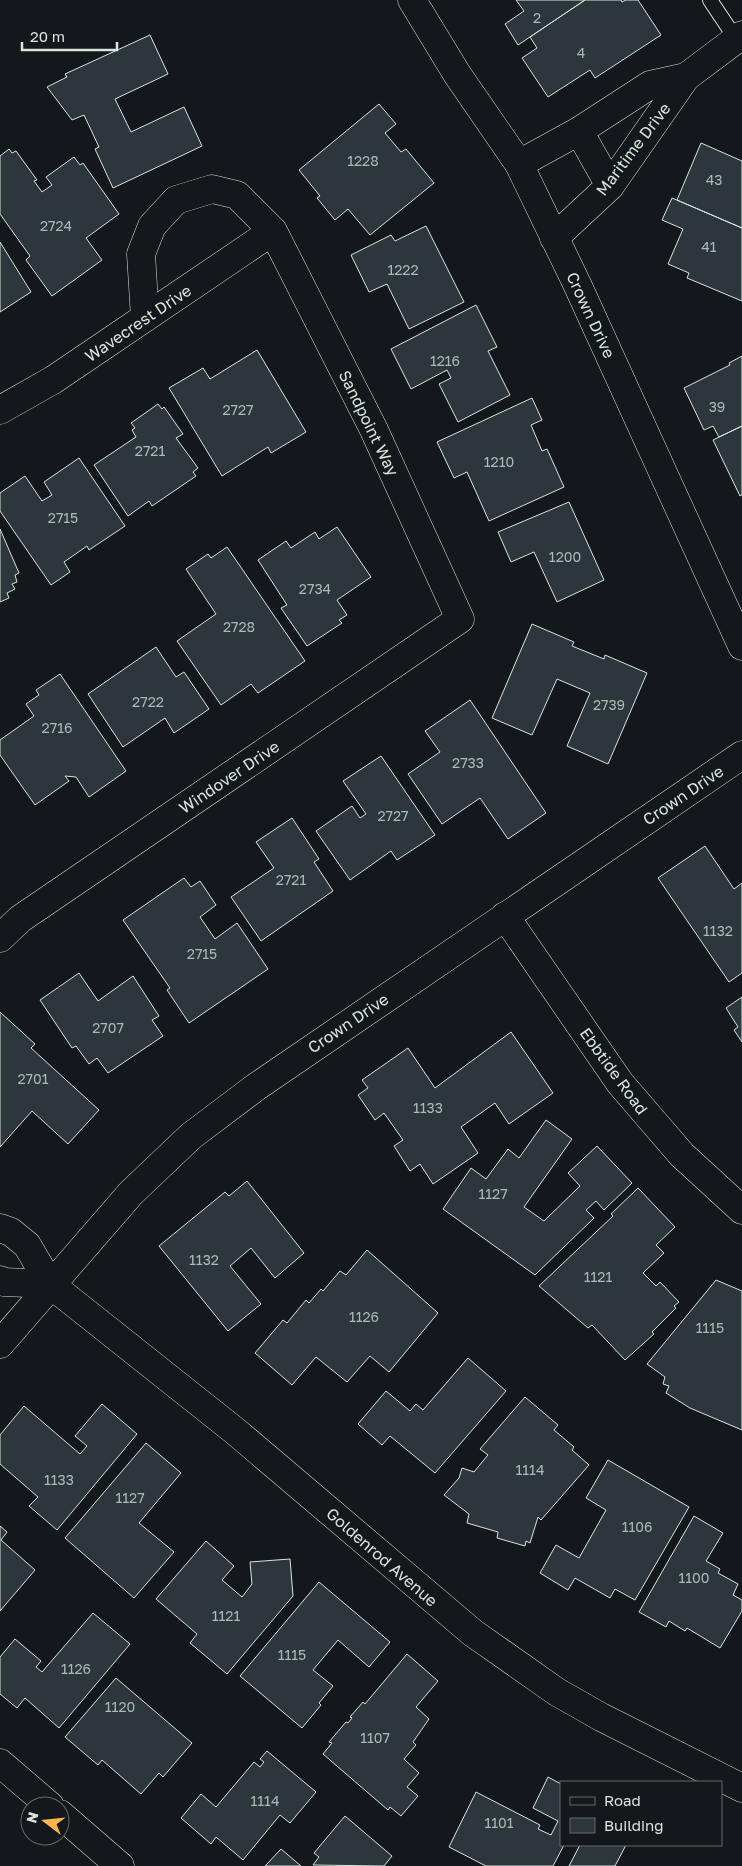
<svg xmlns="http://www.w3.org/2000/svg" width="742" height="1866" font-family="'Golos Text',sans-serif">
<rect width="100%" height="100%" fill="#14181c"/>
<!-- building -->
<path fill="#2c363c" stroke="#d8e6dc" d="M516,0H585L518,45L505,24L524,11Z
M585,0H621L622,2L626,0H638L661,35L595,78L590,70L548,97L522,58L537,48L530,37Z
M150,35L168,74L115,99L131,132L184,107L202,146L113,188L95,149L99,147L84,115L72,120L47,87L67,77L65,74Z
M379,104L396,124L385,133L401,152L406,149L434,183L370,235L348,209L335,220L317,198L320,196L299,170Z
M701,143L742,161V228L677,200Z
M9,149L12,153L16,151L37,180L34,181L42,192L52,185L46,177L74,157L80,165L83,163L119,214L86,238L102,260L52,296L26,260L30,256L0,214V156Z
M672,198L742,228V301L687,278L689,273L668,264L683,229L662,220Z
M426,226L464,302L409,329L387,284L369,292L351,255L391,235L395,241Z
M0,242L31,292L0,312Z
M476,305L497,347L488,351L510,395L458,422L439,384L451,378L447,370L411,389L391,349Z
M257,350L306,432L271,453L268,447L222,476L169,388L203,368L210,379Z
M742,356V426L719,437L713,426L704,430L684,388L730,365L729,363Z
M532,398L542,420L531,425L542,451L547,449L564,487L489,521L467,472L454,478L437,442Z
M158,404L162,409L164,407L183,434L176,438L198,468L193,472L196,476L152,506L149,501L128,516L94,465L136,437L132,430L135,428L131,423Z
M742,426V495L740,496L713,440Z
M79,458L125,526L89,550L87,546L64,562L70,572L51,585L0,511V493L25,476L42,501L52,495L44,482Z
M569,502L604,580L557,602L534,552L511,562L498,532Z
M337,527L371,577L337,600L347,615L339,620L342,623L307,646L281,608L287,605L258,560L286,541L291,548L315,532L319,539Z
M0,529L19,573L15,575L17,582L12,584L15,589L7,593L9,598L0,602Z
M227,547L305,661L258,693L251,684L221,705L177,641L216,614L186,569L208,554L211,558Z
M532,624L574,642L572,646L604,659L605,655L647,673L608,764L567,746L590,693L557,679L532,735L492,718Z
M156,647L176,677L184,672L209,709L174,733L165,718L123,747L88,694Z
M60,674L126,771L89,797L76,777L65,776L69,781L35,805L0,755V740L34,716L26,704L39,695L36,690Z
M470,700L546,813L508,839L480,798L442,824L408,774L440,752L425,731Z
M381,756L435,835L397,860L391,851L350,880L316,831L352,806L360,818L366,814L343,781Z
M292,818L319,859L314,862L333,891L261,941L231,897L274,868L256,842Z
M705,846L734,889L742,883V973L729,982L658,878Z
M184,878L191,887L200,881L216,905L200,917L215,939L237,923L268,969L189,1023L167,990L170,988L123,920Z
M79,973L98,1001L133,976L159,1016L152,1020L163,1036L108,1073L97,1058L89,1064L76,1046L72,1048L40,1000Z
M742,997V1042L734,1030L738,1027L726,1008Z
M0,1012L35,1044L31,1048L99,1110L68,1144L32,1111L0,1147Z
M511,1032L553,1093L509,1124L495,1103L461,1127L478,1153L433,1184L420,1164L410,1171L394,1146L403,1140L384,1113L375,1120L358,1095L368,1088L362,1080L408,1048L435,1088Z
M546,1120L572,1139L524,1207L544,1221L580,1186L568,1173L597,1146L632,1183L604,1210L596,1201L586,1210L594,1218L535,1275L443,1209L471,1168L486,1179L508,1149L519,1158Z
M247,1181L304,1253L275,1278L251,1248L230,1266L261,1304L228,1331L159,1246L225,1192L229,1196Z
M638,1188L675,1227L656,1245L664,1253L643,1273L656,1286L660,1282L679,1302L674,1306L676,1308L652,1332L654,1334L625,1360L592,1325L588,1328L539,1286L613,1216L611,1214Z
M367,1250L438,1313L389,1372L370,1356L347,1382L316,1357L292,1385L255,1353L283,1320L287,1323L306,1300L309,1303L321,1289L323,1291L340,1271L346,1275Z
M716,1280L742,1291V1430L690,1408L666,1393L669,1386L663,1384L665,1377L647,1364Z
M468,1358L506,1391L435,1473L390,1436L382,1445L358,1424L386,1391L410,1411L416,1404L423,1410Z
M525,1397L558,1425L554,1430L574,1447L572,1450L589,1465L541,1520L538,1517L530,1543L526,1541L525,1546L497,1538L498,1532L467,1523L469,1514L444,1495L459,1478L462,1468L474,1472L488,1455L480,1449Z
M102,1404L137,1434L57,1530L29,1506L38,1497L0,1464V1435L24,1406L80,1454L87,1446L75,1436Z
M146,1443L181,1473L139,1523L174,1552L134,1598L65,1538Z
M608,1460L689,1507L635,1600L615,1589L610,1598L575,1578L568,1590L540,1573L556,1545L579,1558L606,1510L586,1498Z
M694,1516L723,1533L706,1561L720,1569L718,1573L738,1584L733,1595L742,1600V1611L720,1648L687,1628L685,1631L669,1621L666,1627L639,1612Z
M0,1526L7,1532L1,1540L35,1570L0,1611Z
M206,1541L234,1566L222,1580L242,1597L252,1584L250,1562L290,1559L293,1596L227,1674L190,1643L197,1634L156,1599Z
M319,1582L390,1642L369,1667L338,1640L313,1670L333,1686L319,1703L321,1705L302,1728L240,1676Z
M93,1613L130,1644L59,1728L25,1698L17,1708L0,1694V1657L15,1639L41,1661L36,1667L42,1672Z
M407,1654L438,1681L416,1707L429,1719L413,1742L416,1745L404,1759L419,1773L407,1787L418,1796L401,1816L390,1807L388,1810L323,1754L332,1743L329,1742L346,1722L348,1723L352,1718L350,1717L363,1702L365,1704Z
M116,1678L192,1743L163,1777L159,1773L141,1794L102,1760L98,1765L65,1737Z
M267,1751L316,1792L290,1823L280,1815L243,1860L216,1837L211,1844L181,1818L201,1794L216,1807L254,1762L260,1767L264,1762L260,1759Z
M548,1777L561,1784V1845H564L553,1866H486L449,1847L476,1792L540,1825L538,1829L551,1835L558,1821L533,1808Z
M345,1816L392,1856L384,1866L313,1865L319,1857L314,1853Z
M580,1845H626L615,1866H569Z
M281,1849L301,1866H265Z"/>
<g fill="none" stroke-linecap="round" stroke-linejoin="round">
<defs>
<path id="lane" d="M710,0L736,39"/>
<path id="street" d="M579,131L610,186
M519,164L579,131L650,85L686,77
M554,238L610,186L686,77L742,35
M0,410L53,380L273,231
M505,916L620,1083L682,1155L742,1210
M0,938L20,919L460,619L374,430L273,231L237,195L212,189L176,200L152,226L141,254L145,318
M0,1228L11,1232L27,1245L50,1284L235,1431L473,1633L557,1692L601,1717L742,1788
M0,1280L4,1282L50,1284
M0,1763L50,1806
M60,1814L120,1866"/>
<path id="secondary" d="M412,0L457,74L519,164L577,284L742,646
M0,1344L131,1193L191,1136L256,1087L742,755"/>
</defs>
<!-- lane casing -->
<use href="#lane" stroke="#d8e6dc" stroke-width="16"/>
<!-- street casing -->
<use href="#street" stroke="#d8e6dc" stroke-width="29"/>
<!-- secondary casing -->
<use href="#secondary" stroke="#d8e6dc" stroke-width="29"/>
<!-- lane -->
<use href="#lane" stroke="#14181c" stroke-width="14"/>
<!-- street -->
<use href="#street" stroke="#14181c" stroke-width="28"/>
<!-- secondary -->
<use href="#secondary" stroke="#14181c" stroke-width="28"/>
</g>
<g text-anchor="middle" stroke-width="4" stroke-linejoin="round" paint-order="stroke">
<!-- number labels -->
<g font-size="14" fill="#adbab4">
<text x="537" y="23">2</text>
<text x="581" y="58">4</text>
<text x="363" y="166">1228</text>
<text x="714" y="185">43</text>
<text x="56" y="231">2724</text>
<text x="709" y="252">41</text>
<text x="403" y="275">1222</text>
<text x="445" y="366">1216</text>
<text x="717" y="412">39</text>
<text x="238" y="415">2727</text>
<text x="150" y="456">2721</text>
<text x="499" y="467">1210</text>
<text x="63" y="523">2715</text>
<text x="565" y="562">1200</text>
<text x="315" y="594">2734</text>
<text x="239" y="632">2728</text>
<text x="148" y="707">2722</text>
<text x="609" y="710">2739</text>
<text x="57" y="733">2716</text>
<text x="468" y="768">2733</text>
<text x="393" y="821">2727</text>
<text x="291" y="885">2721</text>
<text x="718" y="936">1132</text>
<text x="202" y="959">2715</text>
<text x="108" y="1033">2707</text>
<text x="33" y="1084">2701</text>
<text x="428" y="1113">1133</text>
<text x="493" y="1199">1127</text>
<text x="204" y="1265">1132</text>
<text x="598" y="1282">1121</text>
<text x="364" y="1322">1126</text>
<text x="710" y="1333">1115</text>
<text x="530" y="1475">1114</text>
<text x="59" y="1485">1133</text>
<text x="130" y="1503">1127</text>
<text x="637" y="1532">1106</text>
<text x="694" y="1583">1100</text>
<text x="226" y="1621">1121</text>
<text x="292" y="1660">1115</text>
<text x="76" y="1674">1126</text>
<text x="120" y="1712">1120</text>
<text x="375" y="1743">1107</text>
<text x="265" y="1806">1114</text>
<text x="499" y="1828">1101</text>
</g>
<!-- street labels -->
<g font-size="16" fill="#d8e6dc" stroke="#14181c">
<text transform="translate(633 149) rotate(-53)" y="6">Maritime Drive</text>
<text transform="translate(591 315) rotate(65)" y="6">Crown Drive</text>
<text transform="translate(138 323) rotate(-34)" y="6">Wavecrest Drive</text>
<text transform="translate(369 423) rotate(64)" y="6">Sandpoint Way</text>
<text transform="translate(229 777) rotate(-34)" y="6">Windover Drive</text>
<text transform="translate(683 795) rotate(-34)" y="6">Crown Drive</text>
<text transform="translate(348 1023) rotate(-34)" y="6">Crown Drive</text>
<text transform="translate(614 1071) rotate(54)" y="6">Ebbtide Road</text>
<text transform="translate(382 1557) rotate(41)" y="6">Goldenrod Avenue</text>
</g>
</g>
<!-- legend -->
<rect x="560" y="1781" width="162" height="65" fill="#14181c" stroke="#626a69"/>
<rect x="570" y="1797" width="25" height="8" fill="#14181c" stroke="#626a69"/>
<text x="604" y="1806" font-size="15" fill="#d8e6dc">Road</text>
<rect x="570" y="1818" width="25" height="15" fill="#2c363c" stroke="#626a69"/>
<text x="604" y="1831" font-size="15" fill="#d8e6dc">Building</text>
<!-- north arrow -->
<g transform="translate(45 1821) rotate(286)"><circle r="24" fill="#14181c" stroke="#626a69"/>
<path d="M0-4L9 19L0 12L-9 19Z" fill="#ffb74d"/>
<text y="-8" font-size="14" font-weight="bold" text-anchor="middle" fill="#d8e6dc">N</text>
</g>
<!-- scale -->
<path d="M22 42v8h95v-8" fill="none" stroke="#d8e6dc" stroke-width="2.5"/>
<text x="30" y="42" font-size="15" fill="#d8e6dc" stroke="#14181c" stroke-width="4" paint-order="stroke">20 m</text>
</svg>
